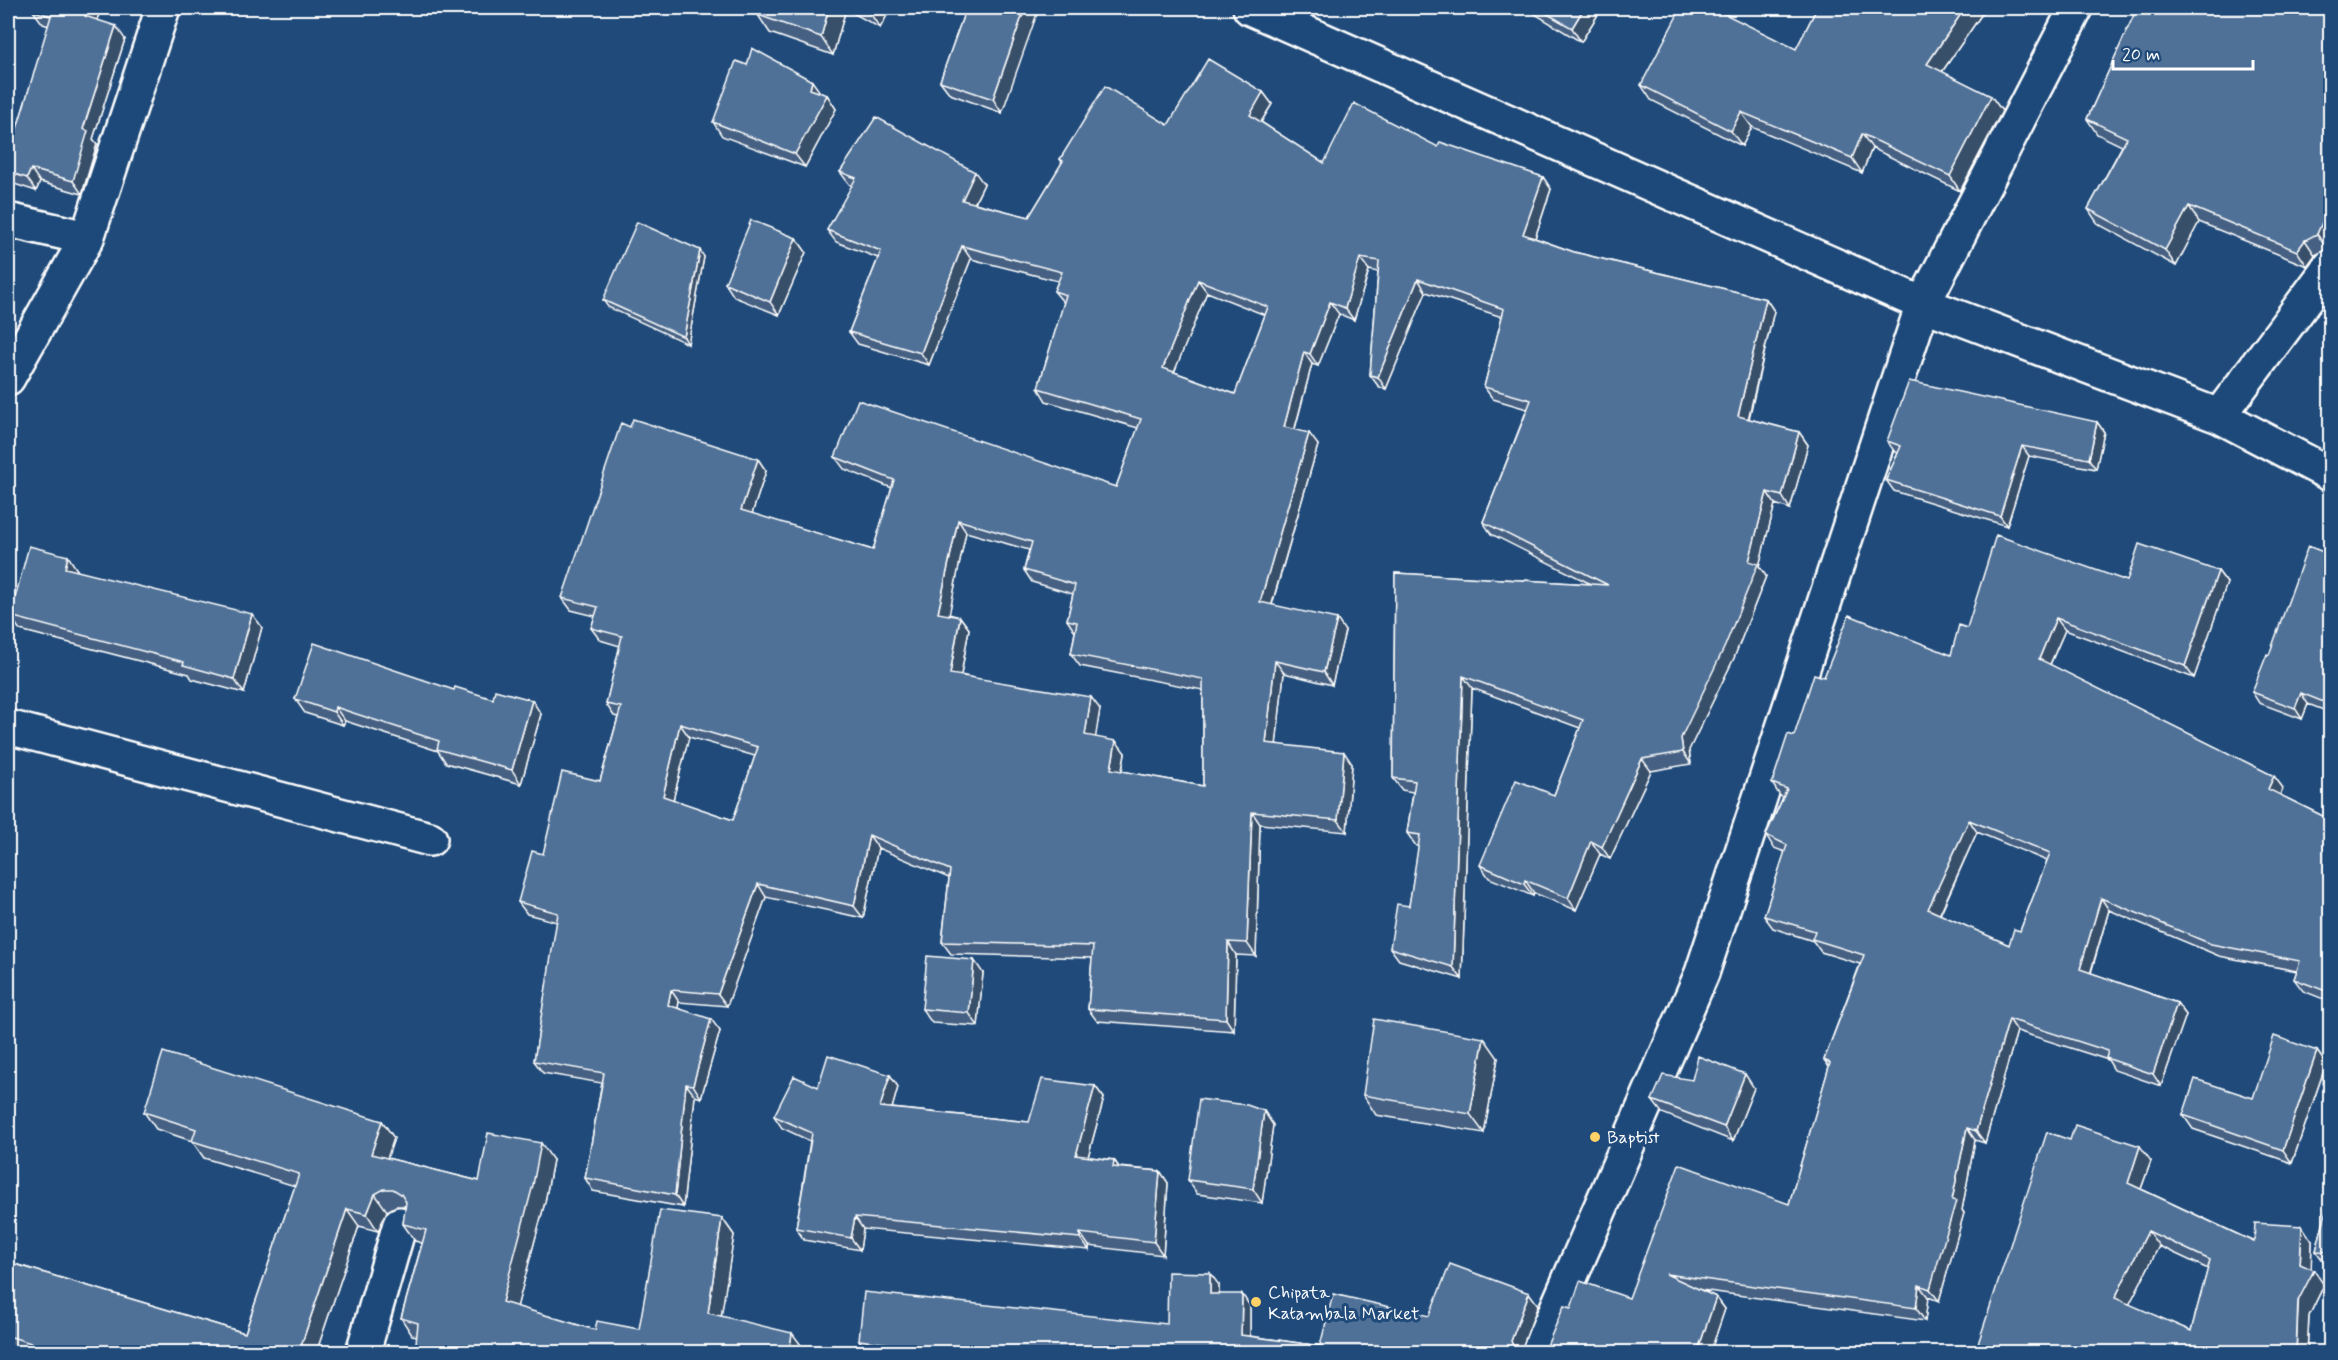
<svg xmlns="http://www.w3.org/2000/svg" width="2338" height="1360" font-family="Mynerve,sans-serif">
<rect width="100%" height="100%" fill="#1f4a7a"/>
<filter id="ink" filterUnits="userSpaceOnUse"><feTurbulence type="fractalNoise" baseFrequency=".0167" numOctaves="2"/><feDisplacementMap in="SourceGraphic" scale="12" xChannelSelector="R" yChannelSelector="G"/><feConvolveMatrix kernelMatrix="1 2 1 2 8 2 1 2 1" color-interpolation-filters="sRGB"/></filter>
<g filter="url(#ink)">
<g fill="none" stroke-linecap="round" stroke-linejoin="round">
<defs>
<path id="minor" d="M1250,8L1923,304L2219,416L2330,474
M8,220L87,238
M8,378L87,238L163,8
M2219,416L2330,267
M8,727L430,839
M363,1352L400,1224
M1538,1352L1702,973L1923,304L2076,8"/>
</defs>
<!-- minor casing -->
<use href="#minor" stroke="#fff" stroke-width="38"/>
<!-- minor -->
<use href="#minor" stroke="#1f4a7a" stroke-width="33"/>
</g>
<!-- wall -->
<path fill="#456182" stroke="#fff" stroke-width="1.5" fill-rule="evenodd" d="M35,8H101L97,20L125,39L93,139L97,144L82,194L40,182L36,191L8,182V133L15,135L49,26L43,24L33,11Z
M760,8H891L880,28L846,9L833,55L770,33L758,15Z
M966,8L1002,113L950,94L940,81Z
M1527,8H1602L1581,42L1530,11Z
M1817,8H1986L1942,72L1991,96L2002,111L1960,191L1872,148L1862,173L1752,127L1742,146L1651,100L1641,85L1796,49Z
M2134,8H2331V242L2327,249L2315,255L2307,266L2199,222L2176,266L2098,224L2088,209L2122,146L2097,134L2087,119L2136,11Z
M1263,92L1272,104L1261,122L1324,163L1438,147L1543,177L1551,189L1535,238L1574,252L1766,299L1774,311L1749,419L1799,432L1808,445L1790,509L1775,504L1759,566L1766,576L1734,658L1689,750L1691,764L1651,771L1610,859L1600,854L1576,910L1534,893L1533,896L1489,878L1480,865L1554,795L1580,728L1472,688L1462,979L1399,960L1390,948L1409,906L1419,846H1416L1407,833L1413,792L1402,790L1393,778L1395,573L1591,584L1491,534L1483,522L1527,409L1493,399L1484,387L1502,317L1426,292L1386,389L1379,387L1370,375L1378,272L1369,270L1354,320L1339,314L1318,366L1312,364L1295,429L1318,445L1272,605L1345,631L1332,685L1284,673L1276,744L1352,764L1347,832L1260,824L1256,956L1236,955L1234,1031L1097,1021L1088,1009L1092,958L951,954L942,942L949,878L878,848L863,918L766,897L727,1006L679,1002L678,1008L720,1031L701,1098L695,1096L683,1207L593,1191L585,1178L602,1083L543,1073L534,1061L557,922L527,914L518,902L543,854L600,781L618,717L614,716L606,704L620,646L600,640L591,628L595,616L571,610L562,598L630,427L758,459L766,471L752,514L873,550L892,488L844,469L835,457L1116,487L1138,428L1046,401L1038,388L1064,303L1054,291L1058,281L971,259L929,365L858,344L849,332L878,258L836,242L827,230L852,186L849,184L840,172L984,184L975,203L1029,217L1062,163L1060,159L1168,125ZM1207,292L1265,315L1235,394L1174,372ZM966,532L1029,550L1024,570L1032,582L1073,594L1067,620L1075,632L1071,654L1080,666L1203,690V786L1122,771L1125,753L1095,737L1100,709L961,675L969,629L960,617L949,614ZM689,737L755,756L733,820L673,800Z
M820,93L827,95L836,109L805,167L722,136L713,122Z
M796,238L806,252L779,315L734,297L725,283Z
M704,257L688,344L608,307L603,300Z
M2097,422L2104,432L2096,469L2029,456L2007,526L1894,491L1886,480L1898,453L1894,451L1887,441Z
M2331,555V713L2308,704L2302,719L2259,703L2252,692L2269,655Z
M77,570V571L262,627L244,693L192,679L189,674L20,630L10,616Z
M2218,571L2227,583L2194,678L2065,630L2050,665L2274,776L2283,788L2280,795L2331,820V1002L2303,991L2294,979L2297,971L2219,956L2109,910L2091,973L2177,1003L2186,1015L2161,1086L2114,1070L2108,1060L2017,1031L1985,1143L1975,1140L1962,1210L1964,1213L1939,1301L1928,1297L1925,1321L1701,1290L1716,1297L1725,1309L1710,1353H1542L1546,1348L1571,1308L1629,1298L1789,1204L1829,1067L1824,1060L1860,964L1821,952L1813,941L1773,928L1764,916L1785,852L1774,848L1766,835L1783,797L1780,796L1772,783L1794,736L1824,677L1951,655L1967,628L2127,581ZM1977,832L2047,861L2020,931L2009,945L1940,915Z
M454,690L541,714L521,784L446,763L438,751L345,721L343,725L305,713L295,699Z
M983,973L978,1026L932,1023L922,1009Z
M2317,1051L2326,1064L2292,1163L2193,1129L2183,1115L2253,1098Z
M1498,1058L1484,1133L1376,1115L1363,1095Z
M890,1075L898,1087L892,1108L1029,1122L1095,1086L1104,1098L1088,1157L1114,1160L1119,1167L1160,1171L1168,1183L1163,1255L1089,1246V1250L863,1229L860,1250L804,1240L796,1228L810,1141L782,1128L774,1116L818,1087Z
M1692,1080L1754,1088L1733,1141L1662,1113L1652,1100Z
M1264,1111L1273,1125L1262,1203L1197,1194L1188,1180Z
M144,1112L382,1121L394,1138L387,1158L479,1181L553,1160L545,1202L517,1307L595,1330L639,1329L722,1218L734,1235L721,1316L804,1349L417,1336L412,1335L401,1318L422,1243L415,1241L403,1224L406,1206H396L387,1211L378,1231L359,1226L316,1353H19L8,1349V1262L245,1333L295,1186L204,1158L192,1141L156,1129Z
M2070,1140L2151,1161L2141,1189L2254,1242L2312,1241L2311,1269L2324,1285L2309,1316L2307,1353H1975ZM2159,1246L2208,1269L2191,1331L2129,1305Z
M2331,1193V1262H2324L2316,1251Z
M1219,1285V1294L1250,1306V1336L1320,1346L1429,1316L1529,1293L1538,1305L1520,1353H868L859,1340L1167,1324Z"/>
<!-- shaded-wall -->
<path fill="#384f6a" stroke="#fff" stroke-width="1.5" d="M88,8H101L94,29L85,16Z
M829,8H845L846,9L833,55L821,37Z
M869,8H891L880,28L868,10Z
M1025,8H1039L1002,113L993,99Z
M1584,8H1602L1581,42L1572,28Z
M1965,8H1986L1937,79L1927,64Z
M116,26L125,39L93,139L97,144L82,194L73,181L83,129Z
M812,81L822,95L810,89Z
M1263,92L1272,104L1258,127L1250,115Z
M827,95L836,109L805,167L795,154Z
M1991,96L2002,111L1960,191L1950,176Z
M1741,112L1752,127L1742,146L1731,131Z
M1862,134L1872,148L1862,173L1852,158Z
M31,169L40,182L36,191L27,178Z
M975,172L984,184L970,212L962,200Z
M1543,177L1551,189L1532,247L1523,234Z
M2330,202L2331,242L2327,249L2317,234Z
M2189,206L2199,222L2176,266L2165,250Z
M796,238L806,252L779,315L770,302Z
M2305,240L2315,255L2307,266L2297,251Z
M962,246L971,259L929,365L921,353Z
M700,250L704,257L688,344L684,337Z
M1360,258L1369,270L1354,320L1345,308Z
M1418,279L1426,292L1386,389L1378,377Z
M1198,280L1207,292L1171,380L1163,368Z
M1766,299L1774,311L1746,428L1738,416Z
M1330,302L1339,314L1318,366L1310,354Z
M1304,352L1312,364L1292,439L1284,427Z
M2097,422L2104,432L2096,469L2089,459Z
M1799,432L1808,445L1790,509L1782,496Z
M1309,433L1318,445L1269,614L1260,602Z
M2022,446L2029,456L2007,526L2000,516Z
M758,459L766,471L749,523L741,510Z
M1767,492L1775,504L1759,566L1766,576L1734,658L1689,750L1691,764L1683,752L1681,738L1749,561Z
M958,520L966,532L947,625L938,613Z
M68,556L77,570L74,582L65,568Z
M2218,571L2227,583L2194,678L2185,666Z
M252,614L262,627L244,693L234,679Z
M960,617L969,629L959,686L950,674Z
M2056,618L2065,630L2047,671L2039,659Z
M1337,619L1345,631L1332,685L1324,672Z
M1275,661L1284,673L1275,755L1266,743Z
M1463,676L1472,688L1462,979L1453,967Z
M2301,693L2308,704L2302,719L2295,708Z
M1091,697L1100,709L1094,747L1085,735Z
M532,700L541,714L521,784L512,770Z
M335,707L345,721L343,725L334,712Z
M680,724L689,737L671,808L663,796Z
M1116,741L1125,753L1120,781L1111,769Z
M1344,752L1352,764L1347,832L1338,820Z
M1642,759L1651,771L1610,859L1602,847Z
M2274,776L2283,788L2277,801L2268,789Z
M1252,812L1260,824L1256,956L1247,943Z
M1969,820L1977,832L1936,922L1928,909Z
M869,835L878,848L863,918L854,906Z
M1591,841L1600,854L1576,910L1568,898Z
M1525,880L1534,893L1533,896L1524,884Z
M758,884L766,897L727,1006L718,994Z
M2101,898L2109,910L2088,981L2080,969Z
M1228,942L1236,955L1234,1031L1226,1019Z
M974,960L983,973L978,1026L969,1013Z
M671,990L679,1002L676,1017L668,1005Z
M2177,1003L2186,1015L2161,1086L2153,1074Z
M711,1019L720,1031L701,1098L693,1085Z
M2009,1019L2017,1031L1985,1143L1976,1131Z
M1484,1038L1498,1058L1484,1133L1470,1114Z
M2317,1051L2326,1064L2292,1163L2283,1150Z
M1745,1074L1754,1088L1733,1141L1724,1127Z
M890,1075L898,1087L889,1119L880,1107Z
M686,1084L695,1096L683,1207L675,1195Z
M1095,1086L1104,1098L1085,1168L1076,1155Z
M1264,1111L1273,1125L1262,1203L1253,1189Z
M382,1121L394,1138L383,1171L371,1154Z
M1967,1128L1975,1140L1962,1210L1964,1213L1939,1301L1930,1289L1952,1200Z
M541,1143L553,1160L545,1202L514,1319L502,1302Z
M2140,1146L2151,1161L2138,1197L2128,1183Z
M1114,1160L1122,1172L1113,1167Z
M1160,1171L1168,1183L1163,1255L1154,1242Z
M375,1194L387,1211L378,1231L367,1214Z
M347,1209L359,1226L316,1353H305L301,1346Z
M855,1217L863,1229L860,1250L851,1238Z
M722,1218L734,1235L719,1330L708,1313Z
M2302,1226L2312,1241L2311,1276L2314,1270L2324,1285L2309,1316L2307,1353H2296Z
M2148,1231L2159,1246L2125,1313L2115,1298Z
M1080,1233L1089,1246V1250L1080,1238Z
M1210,1273L1219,1285V1307L1210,1294Z
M1919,1285L1928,1297L1925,1321L1916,1308Z
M1529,1293L1538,1305L1520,1353H1516L1511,1341Z
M1242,1294L1250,1306V1347L1241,1335Z
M1716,1297L1725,1309L1710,1353H1697Z
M792,1333L804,1349V1353H789Z
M296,1345L302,1353H294Z"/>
<!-- building -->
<path fill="#507197" stroke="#fff" stroke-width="1.5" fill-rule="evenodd" d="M35,8H88L85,16L116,26L83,129L88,131L73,181L31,169L27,178L8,172V133L15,135L51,16L33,11Z
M760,8H829L821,37L758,15Z
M966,8H1025L993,99L940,81Z
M1537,8H1584L1572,28Z
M1681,8H1713L1796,49L1817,8H1965L1927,64L1991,96L1950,176L1862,134L1852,158L1741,112L1731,131L1641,85Z
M2137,8H2331V202L2317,234L2305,240L2297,251L2189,206L2165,250L2088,209L2127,138L2087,119Z
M752,48L812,81L810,89L827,95L795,154L713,122L736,61L747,65Z
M1208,59L1263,92L1250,115L1324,163L1354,103L1438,147L1440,142L1543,177L1523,234L1574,252L1766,299L1738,416L1799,432L1782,496L1767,492L1749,561L1758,564L1725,646L1681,738L1683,752L1642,759L1602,847L1591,841L1568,898L1525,880L1524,884L1480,865L1516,780L1554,795L1583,720L1463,676L1453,967L1390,948L1397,904L1409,906L1420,835L1407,833L1415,781L1393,778L1395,573L1608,585L1483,522L1531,400L1484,387L1504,309L1418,279L1378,377L1370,375L1379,261L1360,258L1345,308L1330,302L1310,354L1304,352L1284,427L1309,433L1260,602L1337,619L1324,672L1275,661L1266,743L1344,752L1338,820L1252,812L1247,943L1228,942L1226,1019L1088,1009L1093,946L942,942L950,870L869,835L854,906L758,884L718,994L671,990L668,1005L711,1019L693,1085L686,1084L675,1195L585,1178L604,1073L534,1061L558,913L518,902L532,851L543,854L562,772L600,781L621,707L606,704L622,636L591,628L598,607L562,598L621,423L630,427L633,419L758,459L741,510L873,550L894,480L835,457L858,400L1116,487L1141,419L1038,388L1066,295L1054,291L1062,272L962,246L921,353L849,332L881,251L827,230L856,178L840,172L876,117L975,172L962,200L1029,217L1063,161L1060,159L1105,86L1168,125ZM1198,280L1268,307L1235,394L1163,368ZM958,520L1032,542L1024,570L1075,585L1067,620L1077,622L1071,654L1203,679V786L1111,769L1116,741L1085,735L1091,697L950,674L960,617L938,613ZM680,724L758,747L733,820L663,796Z
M751,220L796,238L770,302L725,283Z
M637,222L700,250L684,337L603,300Z
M1909,381L2097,422L2089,459L2022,446L2000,516L1886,480L1901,446L1887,441Z
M1996,535L2127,581L2139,544L2218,571L2185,666L2056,618L2039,659L2274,776L2268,789L2331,820V993L2294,979L2300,961L2211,944L2101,898L2080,969L2177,1003L2153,1074L2106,1058L2108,1051L2009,1019L1976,1131L1967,1128L1952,1200L1956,1201L1930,1289L1919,1285L1916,1308L1666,1274L1716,1297L1697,1353H1542L1546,1348L1564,1306L1571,1308L1580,1281L1629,1298L1679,1164L1789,1204L1830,1063L1824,1060L1864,955L1812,939L1815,931L1764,916L1787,845L1766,835L1787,789L1772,783L1788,734L1794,736L1814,674L1824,677L1849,615L1951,655L1959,625L1967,628ZM1969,820L2050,853L2020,931L2014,929L2009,945L1928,909Z
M29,546L68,556L65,568L252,614L234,679L183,665L184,662L10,616Z
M2308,546L2331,555V705L2301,693L2295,708L2252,692L2267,654L2269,655Z
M314,643L454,690L455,687L493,699L495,690L532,700L512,770L437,749L439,741L335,707L334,712L295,699Z
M927,956L974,960L969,1013L922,1009Z
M1374,1019L1484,1038L1470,1114L1363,1095Z
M2274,1036L2317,1051L2283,1150L2183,1115L2195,1079L2253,1098Z
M163,1052L382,1121L371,1154L479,1181L488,1133L541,1143L533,1185L502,1302L595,1330L597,1321L639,1329L660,1210L722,1218L708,1313L792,1333L789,1353H415L418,1323L401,1318L426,1230L403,1224L406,1202L401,1194L393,1189H384L375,1194L367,1214L347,1209L301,1346L296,1345L294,1353H63L8,1336V1262L245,1333L299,1174L192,1141L196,1129L144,1112Z
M828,1055L890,1075L880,1107L1029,1122L1042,1079L1095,1086L1076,1155L1114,1160L1113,1167L1160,1171L1154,1242L1080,1233V1238L855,1217L851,1238L796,1228L812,1133L774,1116L794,1076L818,1087Z
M1698,1056L1745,1074L1724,1127L1652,1100L1663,1075L1692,1080Z
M1199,1099L1247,1105L1264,1111L1253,1189L1188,1180Z
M2075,1125L2140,1146L2128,1183L2254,1242L2255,1223L2302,1226L2300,1264L2314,1270L2298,1301L2296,1353H1975L2047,1132L2070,1140ZM2148,1231L2210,1260L2191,1331L2115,1298Z
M2331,1193V1252L2316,1251Z
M1450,1264L1529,1293L1511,1341L1515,1351L1516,1353H961L859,1340L864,1292L1167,1324L1168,1272L1210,1273V1294H1242L1241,1335L1320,1346L1333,1294L1429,1316Z"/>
</g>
<!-- markers -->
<g fill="#ffd166" stroke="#1f4a7a" stroke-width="2">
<circle cx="1595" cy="1137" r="6"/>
<circle cx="1256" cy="1302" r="6"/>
</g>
<g text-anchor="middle" stroke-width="6" stroke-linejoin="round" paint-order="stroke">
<!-- poi labels -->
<g font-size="18" fill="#fff" stroke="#1f4a7a" text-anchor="start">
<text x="1607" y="1143">Baptist</text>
<text x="1268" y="1298">Chipata<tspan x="1268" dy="21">Katambala Market</tspan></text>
</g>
</g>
<!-- margin -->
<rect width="2338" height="1360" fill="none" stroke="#1f4a7a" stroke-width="30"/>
<rect x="15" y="15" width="2308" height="1330" fill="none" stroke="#fff" stroke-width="2" filter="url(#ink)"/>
<!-- scale -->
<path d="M2113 60v9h140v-9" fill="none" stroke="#ffffff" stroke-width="3"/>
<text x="2122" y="60" font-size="18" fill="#ffffff" stroke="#1f4a7a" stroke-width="4.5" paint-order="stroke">20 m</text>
</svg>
